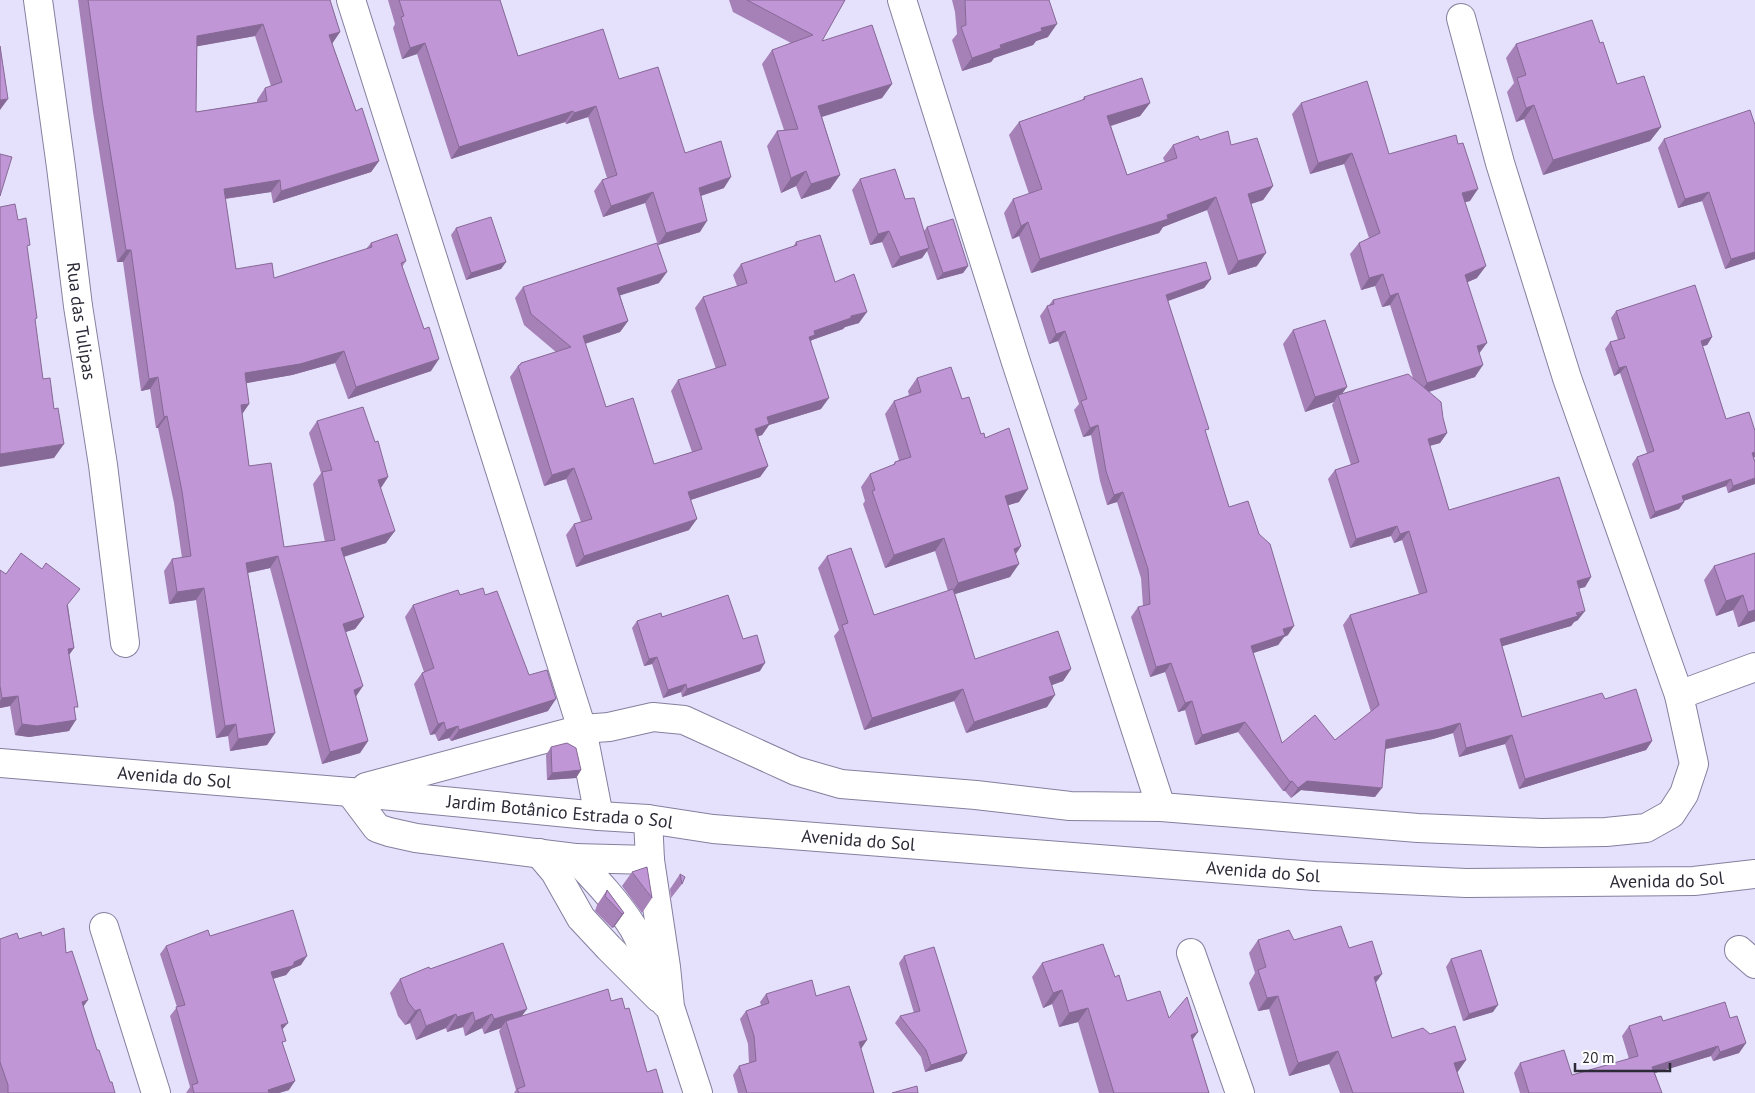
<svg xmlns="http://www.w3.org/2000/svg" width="1755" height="1093" font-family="'PT Sans',sans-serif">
<rect width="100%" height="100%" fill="#e5e0fb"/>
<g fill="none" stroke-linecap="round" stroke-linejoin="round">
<defs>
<g id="minor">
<path id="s1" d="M38,0L61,167L78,306L103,465L125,643"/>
<path d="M351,0L582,729L599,816"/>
<path d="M902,0L1015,359L1161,807"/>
<path d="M1461,18L1500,163L1567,378L1679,695"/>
<path id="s2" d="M0,763L350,792L599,816L648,819L713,829L1315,876L1466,883L1694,881L1755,874"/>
<path d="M366,787L582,729L609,727L653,717L684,720L796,771L841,784L976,795L1070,806L1161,807L1418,828L1541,833L1606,832L1646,828L1671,814L1684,794L1694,764L1679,695L1755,667"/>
<path d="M350,792L377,828L389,832L416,838L575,858C596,880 618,903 634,929C647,953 656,979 666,1004"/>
<path d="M648,819L650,860L666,967L670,1007L698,1093"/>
<path d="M539,853L555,872L581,918L609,948L659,998"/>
<path d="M575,858L650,860"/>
<path d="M104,927L156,1093"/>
<path d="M1739,950L1755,964"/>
<path d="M1191,953L1240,1093"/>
</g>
</defs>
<!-- minor casing -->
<use href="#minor" stroke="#857f9e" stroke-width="30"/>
<!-- minor -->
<use href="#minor" stroke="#fff" stroke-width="28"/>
</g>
<!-- wall -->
<path fill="#a581b8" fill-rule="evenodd" d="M78,0H330L340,32L332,43L356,111L379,161L371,172L273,203L271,192L225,199L236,269L274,278L366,249L371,243L406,261L402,267L431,371L348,399L335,363L292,375L246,383L249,404L242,413L249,466L284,547L325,542L313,484L321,473L309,433L317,421L375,442L388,477L381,488L386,543L344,557L364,617L355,629L345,632L356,697L368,741L360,753L322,764L270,568L248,573L275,733L267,745L230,751L228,736L216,738L196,600L169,604L164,571L172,559L182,558L174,503L158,428H156L150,389L141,391L123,262H117L93,112ZM255,36L271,86L265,88L257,100V102L196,112L197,46Z
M388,0H500L518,56L619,79L685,153L724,188L701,196L700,232L658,245L645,203L603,217L594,191L602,180L607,178L588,117L566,124L565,122L451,159L417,54L402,59L393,28L395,24Z
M729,0H845L822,41L892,84L882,98L822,117L840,175L830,189L801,199L796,186L781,193L767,146L777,131L784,130L762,64L772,50L791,43L733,12Z
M952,0H1049L1048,37L1036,41L1033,45L994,58L991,62L962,71L952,40L957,34L955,12Z
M1600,43L1617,84L1661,127L1650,141L1543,175L1524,119L1516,122L1507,92L1514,83L1506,58L1516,44Z
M1084,97L1150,103L1140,116L1111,126L1127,175L1165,162L1163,158L1173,145L1200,140L1231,145L1273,186L1263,200L1251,204L1257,266L1228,275L1207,210L1163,227L1159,233L1031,273L1019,236L1012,239L1004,213L1013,199L1029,194L1009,135L1019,122L1082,101Z
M1301,103L1470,201L1465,202L1477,278L1467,282L1479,354L1475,377L1429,392L1443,418L1447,433L1440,443L1430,446L1449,510L1591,577L1585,587L1579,588L1578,620L1574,622L1571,626L1502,646L1522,717L1605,699L1652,741L1646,750L1519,789L1505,744L1459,757L1453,733L1433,739L1386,749L1375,797L1301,790L1291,798L1285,791H1283L1238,732L1195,745L1185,710L1178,712L1165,672L1150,677L1131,617L1138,607L1143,606L1141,578L1117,502L1107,505L1100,481L1091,435L1083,437L1074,410L1079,404L1058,341L1049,344L1040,316L1047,306L1049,305L1053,300L1211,279L1204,288L1168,301L1206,434L1229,507L1288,635L1284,637L1278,645L1253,653L1282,743L1335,740L1371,712L1343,625L1350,615L1419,594L1402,540L1394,543L1391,536L1350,548L1328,479L1335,470L1351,465L1332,405L1334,402L1305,412L1283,344L1293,330L1342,394L1413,378L1390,305L1382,307L1375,286L1361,290L1350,254L1359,243L1369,238L1344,164L1310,174L1292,114Z
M1755,125V259L1725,269L1702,201L1678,208L1658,148L1664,139Z
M860,179L905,199L924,231L927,227L968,266L963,273L937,280L927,251L922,258L892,268L882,242L870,245L852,190Z
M456,228L506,262L501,269L466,280L451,235Z
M796,242L835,282L859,323L845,327L843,329L812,340L811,341L821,409L769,425L762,435L758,436L768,466L760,477L691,500L689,530L576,567L566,535L574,524L581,522L566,479L544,486L510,377L518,366L521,363L556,352L524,325L515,298L523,287L659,283L620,295L628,321L620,332L585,344L606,407L654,464L692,452L671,391L678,380L716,369L695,308L703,297L737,286L733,275L741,264L793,247Z
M1616,311L1712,337L1707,345L1702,346L1726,419L1755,457L1754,458L1755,462V484L1728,493L1726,486L1684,501V502L1679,509L1650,519L1632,464L1637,457L1647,453L1620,373L1614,376L1605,349L1610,342L1618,340L1611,318Z
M917,378L962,399L981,434L985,438L1019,502L1008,505L1021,546L1016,554L1010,577L955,594L975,659L1071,669L1063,681L1052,685L1047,707L966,733L954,701L864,730L834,636L839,630L818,568L827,556L874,615L948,591L935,551L885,568L863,504L865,501L861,487L870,474L893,465L895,462L899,460L885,414L894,401L909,395L908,391Z
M1755,553V621L1738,627L1733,610L1716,616L1704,580L1714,566Z
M0,570L6,574L68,605L74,648L69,655L75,712L69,731L29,737L15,735L10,706L0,708Z
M460,595H485L548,711L451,741L449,738L438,741L435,734L430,735L414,684L422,673L424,672L405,617L413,605Z
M662,617L743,639L760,671L682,697L681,692L663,698L652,664L644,666L632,628L637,621Z
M551,747L581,770L576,778L547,780L546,755Z
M632,872L652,898L642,913L622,886Z
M680,874L682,884L671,898L670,889Z
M607,890L624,913L614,927L612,928L595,911L597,905Z
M42,936L66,953L97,1050L110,1082L115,1093H0V939H19Z
M210,936L301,965L291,969L286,975L273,979L283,1030V1045L289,1090L279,1093H186L190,1087L170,1016L177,1007L160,954L166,946Z
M1258,940H1294L1349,948L1376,983L1392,1038L1430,1034L1466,1060L1457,1072L1464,1093H1340L1329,1064L1289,1076L1269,1009L1258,1011L1249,983L1255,973L1249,953Z
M904,956L962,1061L925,1072L921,1057L895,1023L900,1016L914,1013L899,963Z
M1451,959L1493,1012L1463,1021L1446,967Z
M1042,963L1115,977L1127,1001L1169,1018L1193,1040L1209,1093H1099L1078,1022L1059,1027L1052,1004L1043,1008L1032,977Z
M430,969L522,1016L611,1001L625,1009L647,1072L663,1093H514L516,1090L499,1031L501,1028L484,1034L482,1028L465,1036L463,1027L447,1032L446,1028L416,1040L410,1023L405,1025L398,1016L390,993L400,979Z
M766,994L816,996L861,1049L874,1093H738L733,1075L739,1066L749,1063L748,1044L740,1019L746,1011L761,1005L760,1002Z
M1730,1018L1746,1043L1739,1053L1713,1061L1711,1056L1655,1073L1662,1093H1520L1514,1073L1520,1063L1572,1075L1629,1059L1622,1036L1629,1026L1663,1021Z"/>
<!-- shaded-wall -->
<path fill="#866996" d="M263,24L255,36L188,48L197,36Z
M1057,24L1048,37L1036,41L1033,45L994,58L991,62L962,71L972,58L1041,28Z
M340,32L332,44L329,35Z
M425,43L417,54L402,59L410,48Z
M892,84L882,98L808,121L818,106Z
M8,99L0,110V100Z
M1150,103L1140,116L1098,130L1107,116Z
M1534,105L1524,119L1516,122L1526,108Z
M596,106L588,117L566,124L574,113Z
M573,111L565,122L451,159L459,147Z
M1661,127L1650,141L1543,175L1553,160Z
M1352,153L1344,164L1310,174L1318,163Z
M379,161L371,172L273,203L281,191Z
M806,171L796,186L781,193L791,178Z
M840,175L830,189L801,199L811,184Z
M731,177L724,188L691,199L699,188Z
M280,180L271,192L215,200L224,189Z
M1273,186L1263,200L1238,208L1248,194Z
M1478,189L1470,201L1454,205L1462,193Z
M653,192L645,203L603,217L611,206Z
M1709,192L1702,201L1678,208L1685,199Z
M1216,197L1207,210L1163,227L1159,233L1031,273L1040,259L1167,215Z
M707,221L700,232L658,245L666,233Z
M1028,222L1019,236L1012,239L1021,226Z
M889,231L882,242L870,245L878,234Z
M929,248L922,258L892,268L900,257Z
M126,250H131L123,262H117Z
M1755,252V259L1725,269L1731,259Z
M1266,253L1257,266L1228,275L1238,261Z
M506,262L501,269L466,280L471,273Z
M968,266L963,273L937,280L943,273Z
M1486,266L1477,278L1457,287L1465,275Z
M667,272L659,283L609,299L617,288Z
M1383,274L1375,286L1361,290L1369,278Z
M1211,279L1204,288L1159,304L1166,295Z
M1398,293L1390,305L1382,307L1390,296Z
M867,312L859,323L845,327L843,329L812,340L807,346L801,348L814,331L851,316Z
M628,321L620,332L575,347L583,336Z
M1065,331L1058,341L1049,344L1056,334Z
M1712,337L1707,345L1696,348L1701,341Z
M1487,343L1478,355L1477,346Z
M344,351L335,363L292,375L236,385L245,373Z
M439,359L431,371L348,399L356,387Z
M1483,365L1475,377L1418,395L1427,383Z
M1626,366L1620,373L1614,376L1619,368Z
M158,377L150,389L141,391L149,379Z
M1347,387L1339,398L1338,395L1334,402L1305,412L1315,397Z
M829,398L821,409L769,425L762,435L748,440L755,429L767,417Z
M249,404L241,416V405Z
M167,416L158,428H156L164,417Z
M1098,425L1091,435L1083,437L1090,428Z
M1447,433L1440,443L1421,448L1428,439Z
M64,444L54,458L0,467V454Z
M1755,452V457L1747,460L1752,453Z
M768,466L760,477L681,503L688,492Z
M574,468L566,479L544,486L552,475Z
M388,477L380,489L378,480Z
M1755,478V484L1728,493L1733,486Z
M1731,479L1726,486L1677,503L1682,496Z
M1028,489L1019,502L996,509L1005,496Z
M1123,492L1117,502L1107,505L1114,495Z
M1684,502L1679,509L1650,519L1655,512Z
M697,519L689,530L576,567L584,556Z
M1397,526L1391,536L1350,548L1356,539Z
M395,531L386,543L333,560L341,548Z
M1409,531L1402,540L1394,543L1400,534Z
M944,538L935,551L885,568L894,555Z
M1021,546L1012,559L1014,549Z
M278,556L270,568L237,575L246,563Z
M1019,564L1010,577L949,596L958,583Z
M1591,577L1585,587L1571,591L1577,581Z
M204,588L196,600L169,604L177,592Z
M1743,595L1733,610L1716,616L1726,601Z
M1755,610V621L1738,627L1748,612Z
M1585,611L1578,620L1574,622L1571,626L1493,649L1500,639Z
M364,617L355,629L334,636L343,624Z
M1294,626L1288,635L1284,637L1278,645L1244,656L1251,646L1283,629Z
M74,648L66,659L68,649Z
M657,657L652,664L644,666L649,659Z
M765,663L760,671L682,697L687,689Z
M1171,663L1165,672L1150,677L1156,667Z
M1071,669L1063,681L1041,689L1049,677Z
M686,684L681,692L663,698L668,690Z
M363,686L355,698L354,690Z
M963,689L954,701L864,730L872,718Z
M1055,695L1047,707L966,733L974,722Z
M18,696L10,706L0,708V701L2,698Z
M556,699L548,711L451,741L459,730Z
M1192,701L1185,710L1178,712L1185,703Z
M76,720L69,731L29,737L15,735L22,724Z
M444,722L435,734L430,735L438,724Z
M1245,722L1238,732L1195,745L1202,735Z
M1460,723L1453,733L1433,739L1380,750L1386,740Z
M236,724L228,736L216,738L225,726Z
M458,726L449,738L438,741L446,730Z
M275,733L267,745L230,751L238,739Z
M1512,735L1505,744L1459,757L1466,748Z
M368,741L360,753L322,764L330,752Z
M1652,741L1646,750L1519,789L1525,779Z
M581,770L576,778L547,780L552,773Z
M1292,781L1285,791H1283L1290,782Z
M1307,781L1382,788L1375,797L1301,790L1291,798L1298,788Z
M624,913L614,927L612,928L622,914Z
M307,956L301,965L291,969L286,975L265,981L271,972L294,962Z
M1382,974L1373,987L1374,977Z
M1062,990L1052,1004L1043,1008L1053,993Z
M1278,996L1269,1009L1258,1011L1267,998Z
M88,1000L81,1010L82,1002Z
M1498,1005L1493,1012L1463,1021L1469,1014Z
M1088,1008L1078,1022L1059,1027L1069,1013Z
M420,1009L410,1023L405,1025L415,1011Z
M527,1009L517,1023L506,1021L501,1028L484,1034L494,1019Z
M473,1012L463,1027L447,1032L457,1017Z
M456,1014L446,1028L416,1040L426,1026Z
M492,1014L482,1028L465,1036L475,1021Z
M288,1023L281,1031V1025Z
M1198,1032L1188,1046L1191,1035Z
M867,1040L861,1049L859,1042Z
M1746,1043L1739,1053L1713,1061L1720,1052Z
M1718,1046L1711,1056L1645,1076L1652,1067Z
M1338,1051L1329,1064L1289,1076L1298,1063Z
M967,1053L962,1061L925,1072L931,1065Z
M1466,1060L1457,1073L1454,1063Z
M295,1081L289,1090L279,1093H266L268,1090Z"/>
<!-- building -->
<path fill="#c096d6" stroke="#866996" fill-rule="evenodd" d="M88,0H330L340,32L329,35L356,111L362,108L379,161L281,191L280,180L224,189L236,269L272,263L274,278L372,247L371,243L397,234L406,261L401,263L424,329L429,327L439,359L356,387L344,351L300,364L245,373L249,404L241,405L249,466L271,463L284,547L335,540L322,472L332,470L317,421L363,407L375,442L378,441L388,477L378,480L395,531L341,548L364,617L343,624L363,686L354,690L368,741L330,752L278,556L246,563L275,733L238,739L236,724L225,726L204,588L177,592L172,559L191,556L182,491L167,416L164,417L158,377L149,379L131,250H126L102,100ZM263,24L282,82L265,88L267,101L196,112L197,36Z
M399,0H500L518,56L603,29L619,79L658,67L685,153L721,141L731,177L699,188L707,221L666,233L653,192L611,206L602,180L617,175L596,106L574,113L573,111L459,147L425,43L410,48L401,17L404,16Z
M747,0H845L822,41L872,25L892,84L818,106L840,175L811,184L806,171L791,178L777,131L798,129L772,50L813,35Z
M965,0H1049L1057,24L1041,28L1042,31L1000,45L1001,48L972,58L961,27L966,25Z
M1592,20L1600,43L1603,42L1617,84L1644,76L1661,127L1553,160L1534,105L1526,108L1517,78L1526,75L1516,44Z
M0,46L8,99L0,100Z
M1142,78L1150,103L1107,116L1127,175L1177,158L1173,145L1198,136L1200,140L1228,131L1231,145L1257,138L1273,186L1248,194L1266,253L1238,261L1216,197L1167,215L1168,219L1040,259L1028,222L1021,226L1013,199L1042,189L1019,122L1085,99L1084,97Z
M1367,81L1389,154L1456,135L1458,144L1463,143L1478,189L1462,193L1486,266L1465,275L1487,343L1477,346L1483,365L1427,383L1398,293L1390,296L1383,274L1369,278L1359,243L1380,233L1352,153L1318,163L1301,103Z
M1750,110L1755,125V252L1731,259L1709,192L1685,199L1664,139Z
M0,154L12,157L0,196Z
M895,169L905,199L914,198L929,248L900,257L889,231L878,234L860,179Z
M15,204L18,220L26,218L30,245L27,246L37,318L35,319L43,379L50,378L54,409L58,408L64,444L0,454V207Z
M491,217L506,262L471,273L456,228Z
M953,219L968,266L943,273L927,227Z
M820,235L835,282L854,274L867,312L851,316V318L814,331L815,335L809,337L829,398L767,417L769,424L755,429L768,466L688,492L697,519L584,556L574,524L592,519L574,468L552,475L518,366L521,364V363L571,347L531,314L523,287L657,243L667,272L617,288L628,321L583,336L606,407L633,398L654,464L702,449L678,380L726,365L703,297L747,283L741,264L797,245L796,242Z
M1206,262L1211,279L1166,295L1209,429L1205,430L1229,507L1248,501L1259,534L1270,544L1294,626L1283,629L1285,635L1251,646L1282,743L1315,715L1335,740L1379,705L1350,615L1427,592L1409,531L1400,534L1397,526L1356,539L1335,470L1359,462L1338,395L1408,374L1441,402L1443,418L1447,433L1428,439L1449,510L1559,477L1591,577L1577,581L1585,611L1576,613L1578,616L1500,639L1522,717L1602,693L1605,699L1636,689L1652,741L1525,779L1512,735L1466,748L1460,723L1440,729L1386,740L1382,788L1307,781L1298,788L1292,781L1290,782L1245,722L1202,735L1192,701L1185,703L1171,663L1156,667L1138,607L1150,604L1148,569L1123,492L1114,495L1106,471L1098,425L1090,428L1081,401L1087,399L1065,331L1056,334L1047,306L1054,304L1053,300Z
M1695,285L1712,337L1701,341L1726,419L1749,412L1755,431V452L1752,453L1755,462V478L1733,486L1731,479L1682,496L1684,502L1655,512L1637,457L1654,451L1626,366L1619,368L1610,342L1625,338L1616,311Z
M1325,320L1347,387L1315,397L1293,330Z
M951,367L962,399L969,397L981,434L984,433L985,438L1009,428L1028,489L1005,496L1021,546L1014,549L1019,564L958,583L944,538L894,555L872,491L875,490L870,474L895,464V462L911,457L894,401L921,392L917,378Z
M851,548L874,615L953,589L975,659L1058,631L1071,669L1049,677L1055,695L974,722L963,689L872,718L842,625L848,623L827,556Z
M21,553L42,569L46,563L80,589L67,605L74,648L68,649L78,707H74L76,720L37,726L22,724L18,696L2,698L0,686V570L6,574Z
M1755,553V610L1748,612L1743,595L1726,601L1714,566Z
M483,588L485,595L497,591L529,675L547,670L556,699L459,730L458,726L446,730L444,722L438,724L422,673L434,668L413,605L458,590L460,595Z
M728,595L743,639L757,635L765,663L687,689L686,684L668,690L657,657L649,659L637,621L661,613L662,617Z
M567,743L576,748L581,770L552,773L551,747Z
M647,867L652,898L632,872Z
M680,874L685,877L682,884Z
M607,890L624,913L622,914L605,896Z
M293,910L307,956L294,962V964L292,966L271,972L288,1023L281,1025L286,1041L282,1042L295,1081L268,1090L269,1093H194L192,1085L198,1083L176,1007L185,1005L166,946L208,930L210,936Z
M1341,926L1349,948L1372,941L1382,974L1374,977L1392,1038L1423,1028L1430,1034L1455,1026L1466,1060L1454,1063L1464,1093H1353L1338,1051L1298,1063L1278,996L1267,998L1258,970L1266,967L1258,940L1289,930L1294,940Z
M64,928L66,953L72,951L88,1000L82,1002L97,1050H99L110,1082H112L115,1093H8V1085L0,1062V939L17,933L19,939L41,932L42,936Z
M503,943L527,1009L494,1019L492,1014L475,1021L473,1012L457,1017L456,1014L426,1026L420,1009L415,1011L408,1002L400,979L429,967L430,969Z
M1103,944L1115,977L1119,975L1127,1001L1160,991L1169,1018L1187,997L1198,1032L1191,1035L1209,1093H1114L1088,1008L1069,1013L1062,990L1053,993L1042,963Z
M934,947L967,1053L931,1065L926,1050L900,1016L920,1011L904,956Z
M1481,950L1498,1005L1469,1014L1451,959Z
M812,980L816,996L849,986L867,1040L859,1042L874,1093H747L739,1066L756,1061L754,1036L746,1011L769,1003L766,994Z
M608,989L611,1001L622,998L625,1009L629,1008L647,1072L656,1069L663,1093H519L517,1089L525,1086L506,1021Z
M1725,1002L1730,1018L1737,1016L1746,1043L1720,1052L1718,1046L1652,1067L1662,1093H1529L1520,1063L1564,1050L1572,1075L1638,1056L1629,1026L1661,1016L1663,1021Z
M917,1086L918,1093H892Z"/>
<g text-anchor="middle" stroke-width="4" stroke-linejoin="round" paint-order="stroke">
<!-- street labels -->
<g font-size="18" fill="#2c2a36" stroke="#fff">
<text dy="6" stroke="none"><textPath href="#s1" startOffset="324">Rua das Tulipas</textPath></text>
<text dy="6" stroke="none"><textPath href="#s2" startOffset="175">Avenida do Sol</textPath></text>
<text dy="6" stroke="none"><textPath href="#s2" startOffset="562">Jardim Botânico Estrada o Sol</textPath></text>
<text dy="6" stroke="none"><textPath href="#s2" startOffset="862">Avenida do Sol</textPath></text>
<text dy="6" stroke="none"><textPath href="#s2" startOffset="1268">Avenida do Sol</textPath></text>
<text dy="6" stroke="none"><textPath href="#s2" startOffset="1672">Avenida do Sol</textPath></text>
</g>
</g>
<!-- scale -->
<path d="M1575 1063v8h95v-8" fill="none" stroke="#2c2a36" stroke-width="2.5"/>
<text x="1582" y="1063" font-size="15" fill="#2c2a36" stroke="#ffffff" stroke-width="4" paint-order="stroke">20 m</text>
</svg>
